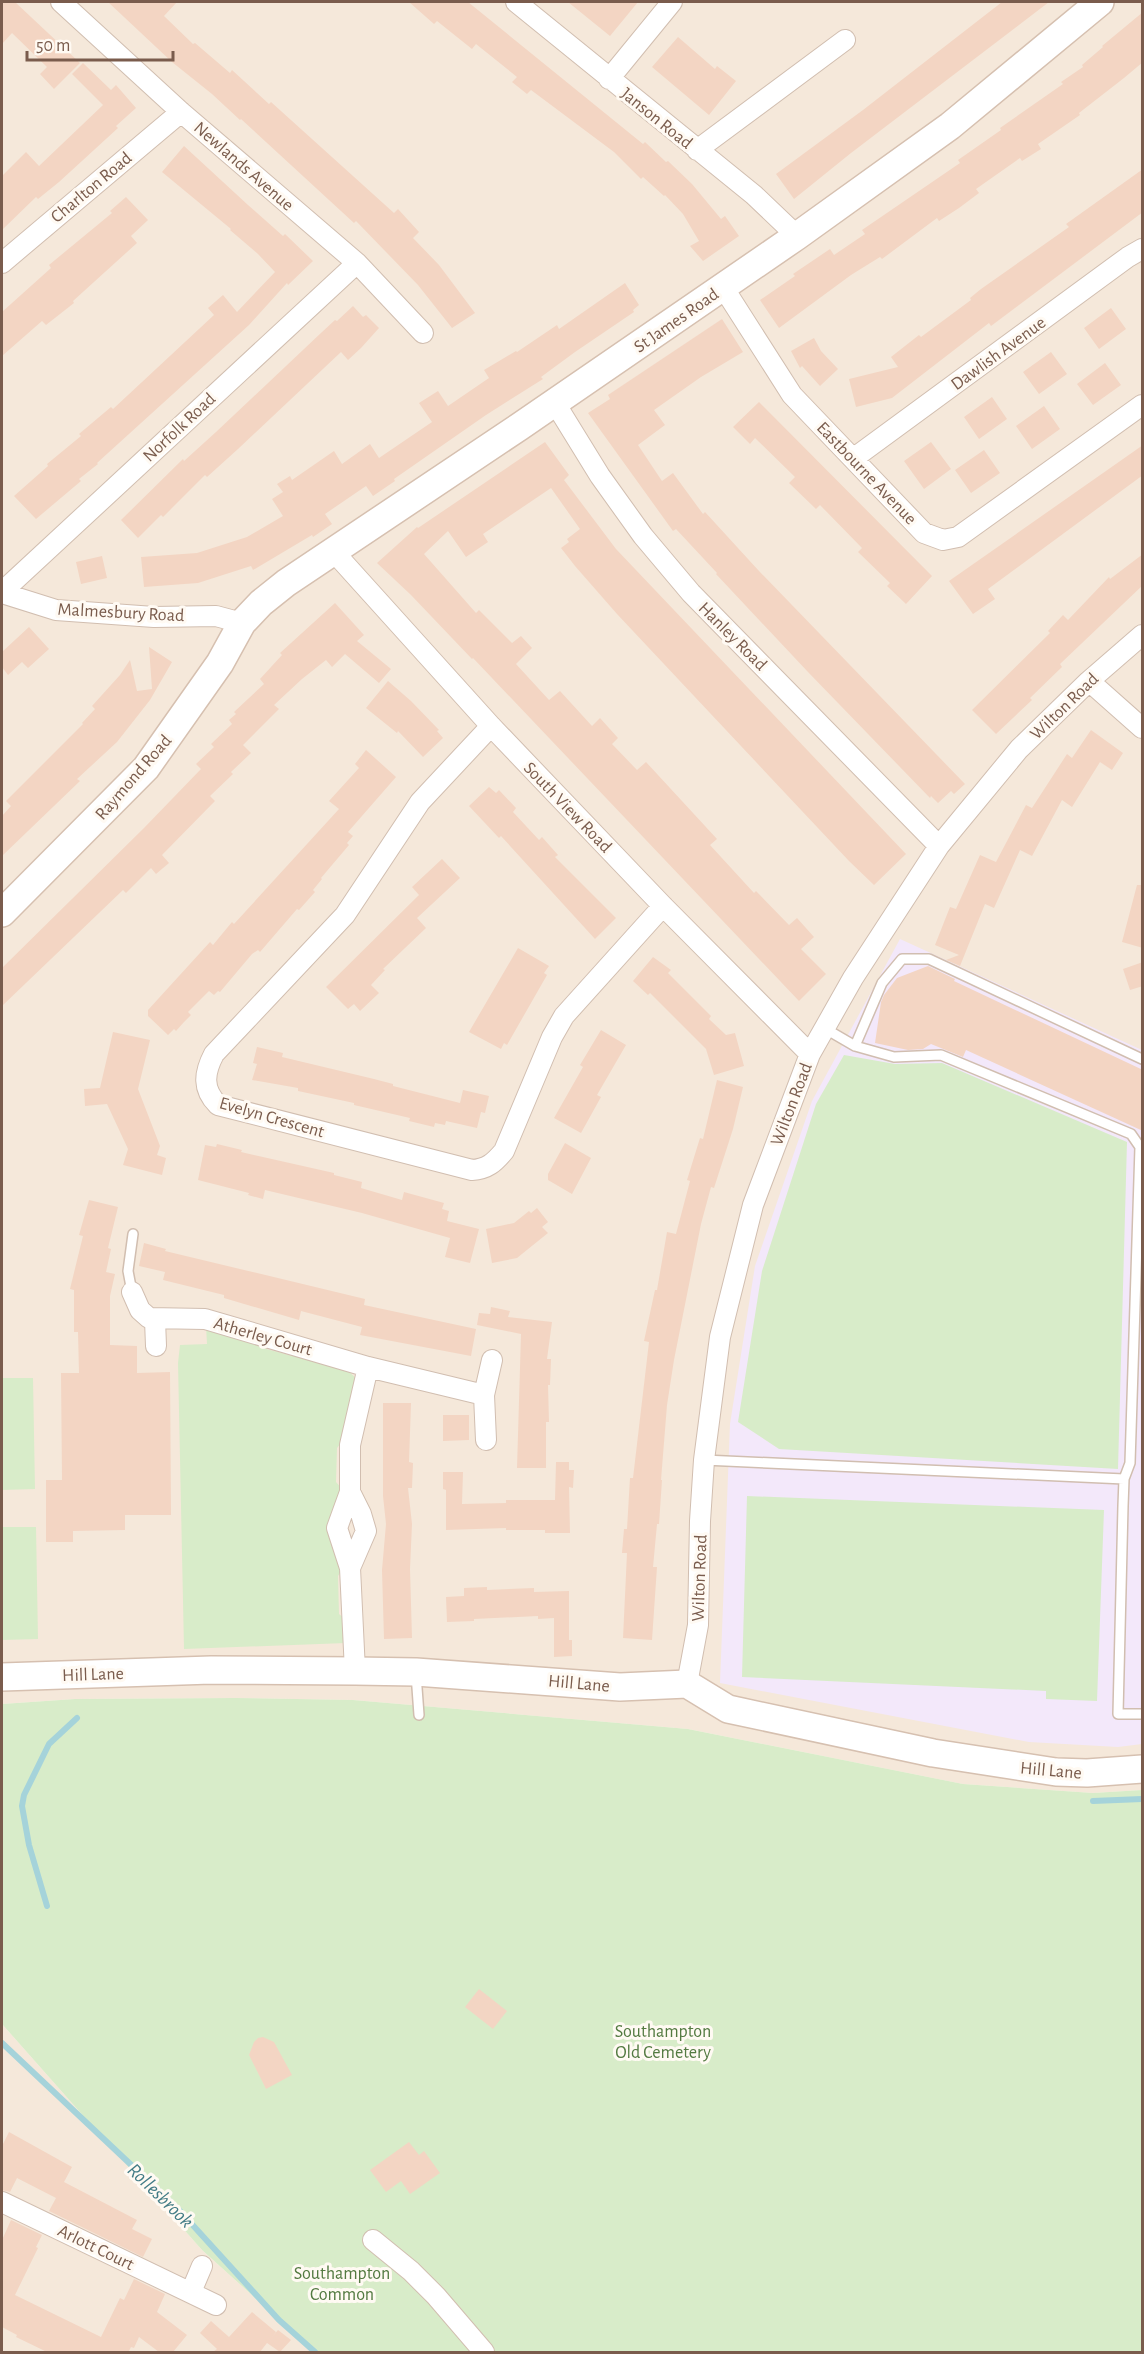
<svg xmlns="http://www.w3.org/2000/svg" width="1144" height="2354" font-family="'Alegreya Sans',sans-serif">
<rect width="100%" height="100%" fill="#fdf6ec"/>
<!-- residential -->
<path fill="#f5e8da" d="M2,2H1142V1790L1093,1793L963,1784L688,1729L353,1700L235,1698L75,1699L2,1704Z
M2,2024L202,2250L315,2352H2Z"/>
<!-- education -->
<path fill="#f3e8fa" d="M900,939L1142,1050V1744L1118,1747L1029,1742L720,1683L730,1424L755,1266L812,1101Z"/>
<!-- green -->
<path fill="#d8ecc9" d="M844,1055L895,1064L942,1063L1127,1142L1118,1469L779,1449L738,1422L762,1271L816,1104Z
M206,1326L253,1338L259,1347L292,1356L302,1353L348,1371L356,1378L345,1438L337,1448L336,1482L344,1491L345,1565L338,1576L339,1614L345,1619L346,1643L184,1649L178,1363L180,1345L207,1344Z
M2,1378H33L35,1489L2,1490Z
M747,1496L1104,1510L1097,1701L1046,1699V1691L742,1677Z
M2,1527H36L38,1639L2,1640Z
M235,1698L353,1700L688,1729L963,1784L1093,1793L1142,1790V2352H315L202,2250L2,2024V1704L75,1699Z"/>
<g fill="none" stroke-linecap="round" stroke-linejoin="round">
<!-- stream -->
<path stroke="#a5d3da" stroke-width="6" d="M1093,1801L1142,1799
M47,1906L29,1845L22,1806L24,1795L49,1744L77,1718
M2,2043L179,2210L279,2320L315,2352"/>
</g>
<!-- building -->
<path fill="#f3d5c3" d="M2,2H15L80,63L54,89L40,74L47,67L12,33L2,44Z
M108,2H177L164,16L193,44L195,43L230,73L232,70L269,104L271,102L394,213L398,209L419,232L413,238L439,265L475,313L452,328L418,285L356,221L354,223L241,119L240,120L212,94L172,62Z
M409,2H468L643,144L645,142L666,162L668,161L692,184L721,219L725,216L739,236L703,261L690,246L699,241L683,214L665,195L664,196L643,177L641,179L614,152L531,90L527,94L512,82L517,77L476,44L472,49L437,21L434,24Z
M568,2H638L610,36Z
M1002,2H1049L851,153L794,199L776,174L863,110Z
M1143,12V62L1124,78L1079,113L1080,115L1038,144L1041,149L1022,161L1020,158L976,189L979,193L959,208L939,221L937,218L882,259L880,257L851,275L779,328L760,300L795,276L793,274L830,249L834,255L865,234L862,230L960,163L958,160L1001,130L1000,128L1063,84L1061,82L1083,67L1082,65L1103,47L1102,46Z
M678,37L715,69L717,66L736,81L709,115L652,67Z
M83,63L111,90L116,85L136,108L116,126L118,128L59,182L38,199L36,197L2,230V176L26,152L39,166L103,105L72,74Z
M184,146L248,205L283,236L285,234L313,261L288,285L287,283L249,325L97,463L98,464L79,479L81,481L36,519L14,496L48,466L47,464L81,436L79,434L111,407L113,409L214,315L208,308L223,295L237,312L275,272L258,254L230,230L231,229L162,172Z
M1143,169V212L991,326L989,323L892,398L856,407L849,379L898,367L891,357L919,335L921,337L971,300L970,298L981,289L1069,227L1066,224Z
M126,197L148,220L131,236L137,243L73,301L74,303L46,325L42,321L2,356V312L51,268L49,265L112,213L110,211Z
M625,283L639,305L633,310L634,312L575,352L541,377L543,379L486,415L394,479L395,481L373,496L366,486L325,514L332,524L313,537L312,535L253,570L251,566L198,583L144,587L141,557L197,553L247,537L283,516L272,499L283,492L277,484L290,476L292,480L334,451L342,464L370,444L379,458L432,422L419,403L438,391L448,406L489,378L484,370L516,351L517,352L557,325L559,329Z
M353,306L363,317L366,315L379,328L361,348L348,360L341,352L238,449L207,477L205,475L163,517L161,515L138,538L121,520L183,459L184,461L216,432L322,332L335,320L337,321Z
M1111,308L1126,329L1099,349L1084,328Z
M722,319L743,352L701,377L654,410L665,425L638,445L662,481L673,473L703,514L705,512L759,571L965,784L954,794L951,791L938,803L931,796L930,798L808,672L716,574L717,573L676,529L673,531L588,413L610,399L608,395Z
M814,338L821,351L838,369L820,386L802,366L800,368L791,351Z
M1051,352L1067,374L1039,394L1023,372Z
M1105,363L1121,385L1093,405L1077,384Z
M992,397L1007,419L979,439L964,417Z
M759,402L932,576L906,604L887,586L890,583L858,552L862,548L820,505L816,509L789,483L795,477L755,438L750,444L733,427Z
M1044,406L1060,429L1032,449L1016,426Z
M545,442L569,475L564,480L616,549L906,854L874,885L849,861L617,614L575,566L561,548L569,542L567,539L580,529L551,488L483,534L488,542L466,557L448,531L424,554L476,613L479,610L512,643L521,636L532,648L516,664L549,700L560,691L592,726L600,718L618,738L612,744L637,770L646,762L717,839L710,845L754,893L756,891L789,925L797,918L814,937L801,949L826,974L799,1001L473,658L472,659L411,595L377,563L417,527L418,528Z
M931,442L951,469L924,489L904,461Z
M1143,445V475L988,589L995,599L973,614L949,581Z
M984,450L1000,473L971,493L955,470Z
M1143,554V585L1060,664L1062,667L1030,698L1032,700L996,734L972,710L1050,633L1048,631L1063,615L1068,620L1109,577L1110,579Z
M102,556L107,578L81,584L76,562Z
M335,603L364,635L357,641L391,669L379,683L345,654L332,667L326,660L302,679L274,705L279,709L243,745L251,753L231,772L233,774L210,796L215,801L162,855L169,863L156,874L151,868L126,893L123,890L2,1006V968L144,828L201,769L196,764L214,747L211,744L232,724L229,720L236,714L234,712L264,684L260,679L282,655L280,653Z
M29,627L49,649L28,668L22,662L8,675L2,667V652Z
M149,647L172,662L150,700L117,742L77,779L80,781L2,856V816L11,806L6,801L83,724L82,723L95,709L92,706L120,675L130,660L137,691L152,689Z
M388,681L411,701L439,730L437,731L443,738L423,757L398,731L397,733L366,708Z
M1091,730L1123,753L1112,770L1100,762L1072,807L1062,800L1032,856L1020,850L994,908L985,904L960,966L946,960L959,955L935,945L950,907L956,909L980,855L996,862L1026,805L1032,808L1067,754L1072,758Z
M366,750L396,777L348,832L353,836L347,843L349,845L321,878L322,879L313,890L315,892L299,910L297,909L260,952L258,950L252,954L220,992L218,991L214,995L209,991L188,1012L191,1015L184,1022L176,1031L174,1029L168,1035L148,1016V1010L210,942L213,945L232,922L234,924L339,809L329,801L359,768L355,764Z
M489,787L496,793L499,790L516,808L513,812L539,840L542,837L558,855L555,857L616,918L595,939L501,836L499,838L469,806Z
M442,859L460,878L417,918L426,928L383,969L385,970L371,985L379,993L360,1011L354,1004L348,1009L326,987L419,895L412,887Z
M1137,885H1143V948L1122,942Z
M518,948L549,966L544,973L547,975L507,1045L504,1043L501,1049L469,1032Z
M653,957L671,970L668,973L711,1016L709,1019L726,1035L735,1033L744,1066L714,1075L706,1049L650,993L648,995L633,981Z
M1143,962V986L1130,990L1123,969Z
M928,966L955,979L954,981L1143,1070V1131L966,1050L963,1057L931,1044L923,1049L908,1050L875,1043L881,1002L884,995L897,978Z
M601,1030L626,1045L597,1095L601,1097L581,1133L554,1118L583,1067L580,1065Z
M113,1032L150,1040L138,1089L160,1146L157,1155L166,1158L162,1175L123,1165L128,1149L107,1104L85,1106L84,1089L100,1088Z
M257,1047L283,1053L282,1057L374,1079L393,1084V1086L460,1103L463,1090L489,1096L485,1113L481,1112L477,1128L446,1121L445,1125L435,1123L434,1127L409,1121L410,1118L354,1105V1103L298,1091V1088L252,1080L257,1064L253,1063Z
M717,1080L743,1087L733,1129L714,1188L711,1187L701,1224L674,1360L667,1405L661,1480H662L659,1524H657L653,1567H657L652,1640L623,1638L627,1553H622L624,1529H627L630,1478H633L649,1342L644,1341L655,1290H657L667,1232L676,1234L690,1181L687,1180L700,1138L703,1139Z
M565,1143L591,1158L572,1194L548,1180V1174Z
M217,1144L242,1150L241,1152L334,1173V1175L362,1182L361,1188L402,1200L404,1192L444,1203L442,1209L449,1211L447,1221L479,1229L470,1263L445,1257L450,1238L362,1213L265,1190L263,1199L248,1195L249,1193L198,1180L205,1145L216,1147Z
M89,1200L118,1207L108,1248L111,1249L106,1272L115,1274L110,1296V1345L137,1346V1373L170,1372L171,1515H125V1530L73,1531V1542H46V1480H62L61,1373H79L78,1332H74V1290L70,1289L83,1236L79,1235Z
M537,1208L548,1222L542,1227L548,1233L517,1258L492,1263L486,1229L514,1223L529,1211L531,1213Z
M144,1243L166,1249L165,1251L365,1299L364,1305L476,1329L471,1356L360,1335L362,1327L301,1311L299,1320L224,1298V1295L163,1280L165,1272L139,1266Z
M491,1307L510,1311L508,1317L552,1322L547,1359H551L550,1385H548L549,1422H546V1468H517L521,1334L477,1325L479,1313L490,1314Z
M383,1403H411L409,1462L413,1463L412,1488H408L412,1524L410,1569L412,1638L384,1639L382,1570L386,1524L383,1496Z
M443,1415H469V1440L443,1441Z
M556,1462H569V1470H574L573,1488L569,1487L570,1533H545V1530H506V1528L446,1530V1490L443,1489V1472H463L462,1504L506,1503V1500H555Z
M487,1587V1590L534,1588V1592L569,1591V1640H572V1656L554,1657V1618L538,1619V1616L474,1619V1621L447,1622L446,1597L464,1596V1588Z
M479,1989L507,2011L493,2029L465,2007Z
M263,2037L274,2042L292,2075L266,2089L249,2055L254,2042L258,2038Z
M9,2132L72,2167L64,2182L137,2220L132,2229L152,2239L143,2257L49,2211L56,2198L17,2178L10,2192L2,2190V2146Z
M409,2142L419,2155L424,2151L440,2173L410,2194L401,2181L386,2192L370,2170Z
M11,2220L42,2235L36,2247L38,2248L15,2295L101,2337L120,2298L124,2300L134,2279L165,2294L157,2312L187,2335L173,2352H159L139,2337L134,2348L131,2347L129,2351L133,2352H47L16,2337L17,2335L2,2327V2240Z
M252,2312L276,2332L272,2337L278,2330L291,2340L280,2352L267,2343L260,2352H213L217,2349L200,2333L211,2321L229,2337Z"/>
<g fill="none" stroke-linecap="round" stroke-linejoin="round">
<defs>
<path id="lane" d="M824,1028L855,1046
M1142,1059L929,959H902L882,983L855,1046L894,1057L941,1055L1131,1134L1140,1147L1130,1463L1124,1479L1123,1506L1118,1714H1142
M132,1292L128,1271L133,1234
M704,1460L1124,1479
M416,1674L419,1715"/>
<path id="street" d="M61,2L181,112L357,263L423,333
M516,2L754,195L797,236
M609,79L672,2
M697,150L845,40
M2,263L181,112
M723,287L792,395L924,533L943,540L958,537L1142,405
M555,403L600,476L643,536L691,593L939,846
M854,458L1128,257L1142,249
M334,552L491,726L663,906L810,1054
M2,592L357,263
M2,593L56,610L154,617L216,616L242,623
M1089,681L1142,728
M491,726L420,802L345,915L214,1054C204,1073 202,1089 218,1105L472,1170C487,1169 494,1163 504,1151L552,1037L564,1016L663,906
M132,1292L140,1310L149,1318L205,1319L368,1367L484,1395
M155,1320L156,1346
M486,1440L484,1395L492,1360
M350,1492L361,1514L366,1531L350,1568
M355,1671L350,1568L337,1528L350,1492V1445L368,1367
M687,1684L698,1625L700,1521L704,1460L720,1337L753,1205L810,1054L853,978L939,846L1019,749L1089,681L1142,635
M2,2202L216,2305
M373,2240L411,2271L436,2296L484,2352
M191,2292L202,2266"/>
<path id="secondary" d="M2,913L146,768L220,663L242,623L261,603L286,583L519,427L797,236L950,126L1100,2
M2,1677L211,1670L355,1671L416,1672L620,1687L687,1684L728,1709L933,1753L1056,1772L1087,1773L1142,1769"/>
</defs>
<!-- lane casing -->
<use href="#lane" stroke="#d1beb0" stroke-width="12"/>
<!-- street casing -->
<use href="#street" stroke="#d1beb0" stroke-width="22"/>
<!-- secondary casing -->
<use href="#secondary" stroke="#d6c0b0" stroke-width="30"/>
<!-- lane -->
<use href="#lane" stroke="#fff" stroke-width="9"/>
<!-- street -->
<use href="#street" stroke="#fff" stroke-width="20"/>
<!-- secondary -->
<use href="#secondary" stroke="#fff" stroke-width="27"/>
</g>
<g text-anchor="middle" stroke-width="6" stroke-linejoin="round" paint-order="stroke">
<!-- street labels -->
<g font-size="18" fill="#7a5c4d" stroke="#fffaf3">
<text transform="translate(657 118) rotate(39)" y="6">Janson Road</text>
<text transform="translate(244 166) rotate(41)" y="6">Newlands Avenue</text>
<text transform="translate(91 187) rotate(-40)" y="6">Charlton Road</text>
<text transform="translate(676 320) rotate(-35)" y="6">St James Road</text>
<text transform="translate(998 353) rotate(-36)" y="6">Dawlish Avenue</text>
<text transform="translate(179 427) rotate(-43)" y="6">Norfolk Road</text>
<text transform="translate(867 473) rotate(46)" y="6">Eastbourne Avenue</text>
<text transform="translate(121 612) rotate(3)" y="6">Malmesbury Road</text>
<text transform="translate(733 636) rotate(45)" y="6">Hanley Road</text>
<text transform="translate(1064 706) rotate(-44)" y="6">Wilton Road</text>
<text transform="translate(133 777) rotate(-49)" y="6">Raymond Road</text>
<text transform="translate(568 807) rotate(46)" y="6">South View Road</text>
<text transform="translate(791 1104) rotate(-69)" y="6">Wilton Road</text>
<text transform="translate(272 1117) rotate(16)" y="6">Evelyn Crescent</text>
<text transform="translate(263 1336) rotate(16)" y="6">Atherley Court</text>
<text transform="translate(699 1578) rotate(-88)" y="6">Wilton Road</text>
<text transform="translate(93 1674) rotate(-2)" y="6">Hill Lane</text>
<text transform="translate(579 1683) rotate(5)" y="6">Hill Lane</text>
<text transform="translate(1051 1770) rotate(5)" y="6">Hill Lane</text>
<text transform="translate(96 2247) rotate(26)" y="6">Arlott Court</text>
</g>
<!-- park labels -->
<g font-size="18" fill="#537a41" stroke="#fffaf3">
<text x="663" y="2037">Southampton<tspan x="663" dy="21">Old Cemetery</tspan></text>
<text x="342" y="2279">Southampton<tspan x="342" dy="21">Common</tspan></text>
</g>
<!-- water labels -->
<g font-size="20" font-style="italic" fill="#437c86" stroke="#fffaf3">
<text transform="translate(161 2195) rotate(44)" y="7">Rollesbrook</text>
</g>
</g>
<!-- border -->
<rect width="1144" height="2354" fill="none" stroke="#7a5c4d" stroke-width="6"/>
<!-- scale -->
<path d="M27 51v9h146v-9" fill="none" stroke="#7a5c4d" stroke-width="3"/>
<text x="36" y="51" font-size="18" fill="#7a5c4d" stroke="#fffaf3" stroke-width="4.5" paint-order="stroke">50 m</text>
</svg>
